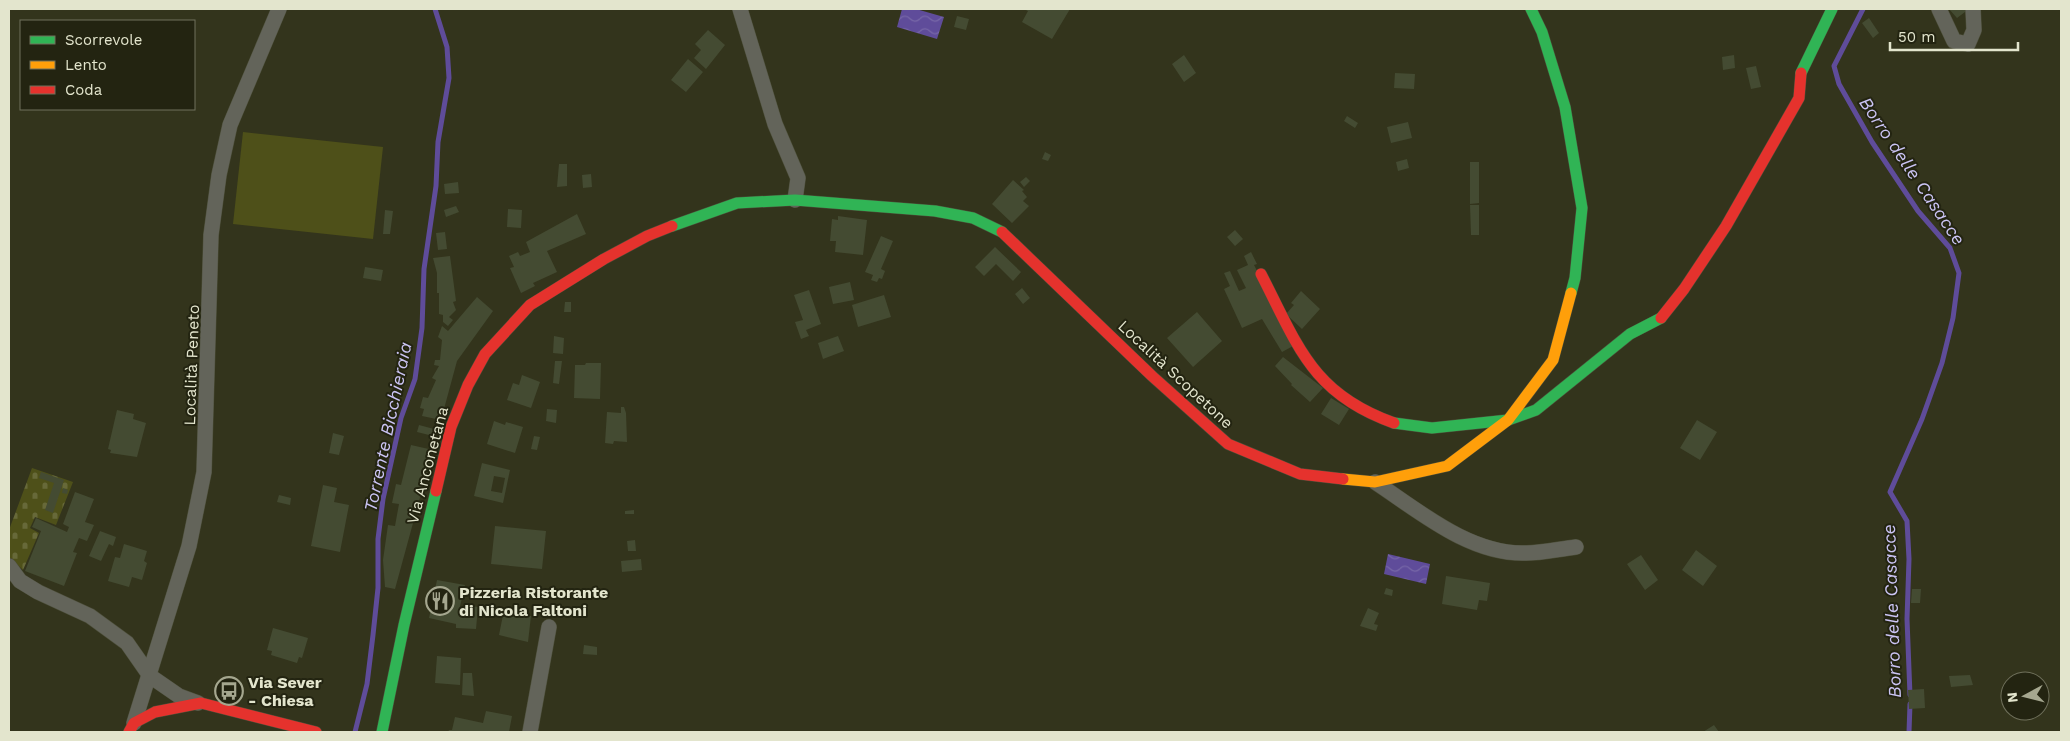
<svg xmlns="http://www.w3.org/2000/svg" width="2070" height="741" font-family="'Work Sans',sans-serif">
<defs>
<pattern id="cemetery-stones" width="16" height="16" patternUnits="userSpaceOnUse" patternTransform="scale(1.25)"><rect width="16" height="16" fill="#4e5019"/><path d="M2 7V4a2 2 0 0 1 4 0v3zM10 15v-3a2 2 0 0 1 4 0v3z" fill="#676939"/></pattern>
<pattern id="water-waves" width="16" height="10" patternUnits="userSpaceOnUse" patternTransform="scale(1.25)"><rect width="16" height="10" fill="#5f4c9a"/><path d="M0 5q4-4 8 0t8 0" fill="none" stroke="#7666a7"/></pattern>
</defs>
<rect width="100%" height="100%" fill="#33341c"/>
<!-- cemetery -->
<path fill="url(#cemetery-stones)" d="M32,468L73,482L56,525L35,517L30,528L39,533L23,570L9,557V530Z"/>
<!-- garden -->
<path fill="#4e5019" d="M243,132L383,147L373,239L233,224Z"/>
<!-- water -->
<path fill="url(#water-waves)" d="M902,9H916L944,17L937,39L897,27Z
M1388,554L1430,564L1426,584L1384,574Z"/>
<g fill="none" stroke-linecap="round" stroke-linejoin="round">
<!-- stream -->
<path stroke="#5f4c9a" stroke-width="5" d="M1863,9L1834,66L1839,84L1872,142L1918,211L1950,248L1959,273L1953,318L1942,363L1922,419L1890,492L1907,521L1909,559L1907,619L1910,695
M355,732L367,684L373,635L378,588V539L383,499L401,418L415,379L422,328L424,269L436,186L438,142L449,78L447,47L435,9
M1909,732L1910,704"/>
</g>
<!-- building -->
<path fill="#444b32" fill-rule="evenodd" d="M1024,9H1070L1052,39L1022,22L1028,11Z
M1949,9H1969L1957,18Z
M957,16L969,19L966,30L954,27Z
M1869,18L1879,33L1873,38L1862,23Z
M708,30L725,45L706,69L694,58L701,50L695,44Z
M1184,55L1196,73L1184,82L1172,64Z
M1734,55L1735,68L1723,70L1722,57Z
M688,59L703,72L686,92L671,80Z
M1756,66L1761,87L1751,89L1746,68Z
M1395,73L1415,74L1414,89L1394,88Z
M1347,116L1358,123L1355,128L1344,121Z
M1408,122L1412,138L1391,143L1387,127Z
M1045,152L1051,155L1048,161L1042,159Z
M1407,159L1409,168L1398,171L1396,162Z
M1470,162H1479V203L1470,204Z
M559,164H567V186L557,187Z
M591,174L592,187L583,188L582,175Z
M1026,177L1030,181L1024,187L1020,182Z
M1013,180L1024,190L1022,191L1027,197L1023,201L1029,206L1012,223L992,204Z
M458,182L459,193L445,194L444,184Z
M1470,205H1479V235H1471Z
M456,206L459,212L446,217L444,210Z
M508,209L522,210L521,228L507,227Z
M385,210L393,211L390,234H383Z
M577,214L586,234L547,251L557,272L533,283L535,286L521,293L510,268L514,267L509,256L518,252L520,256L530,252L526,242Z
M838,216L867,220L863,255L835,252L836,241H830L832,219L838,220Z
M1235,230L1243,239L1235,246L1227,237Z
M445,232L447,249L438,250L436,233Z
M881,236L893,241L881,269L885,271L882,279L879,278L877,282L871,280L873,275L865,272Z
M995,247L1021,272L1013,281L996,264L984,276L975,267Z
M1251,252L1257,264L1254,265L1295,345L1282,352L1262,319L1242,328L1224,289L1230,286L1224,273L1230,271L1239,291L1246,288L1237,270L1248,265L1244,256Z
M450,256L456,301L453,302L456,310L449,317L453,320L448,326L443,322V315L439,314V293H437V273L433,258Z
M365,267L383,270L381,281L363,278Z
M850,282L854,300L833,304L829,287Z
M1022,288L1030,298L1023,304L1015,294Z
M809,290L821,324L806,330L809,336L801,339L795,322L803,320L794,295Z
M1301,291L1320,309L1302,329L1286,314L1294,305L1291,303Z
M884,295L891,317L858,327L852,305Z
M477,297L493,311L457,361L441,420L422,416L424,409L420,408L423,397L428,398L436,380L432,378L439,366L434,365L435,360H440L442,340L438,337L442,326L448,331Z
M565,302H571V312H564Z
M1197,312L1222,341L1193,367L1167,338Z
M554,336L564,338L563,354L553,353Z
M838,336L844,351L823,359L818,343Z
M1283,357L1323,388L1310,402L1291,385L1292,384L1275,366Z
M555,361H562L559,384L553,383Z
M586,363H601L600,399L574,398L575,365H585Z
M522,375L540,382L531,408L507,400L513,383L519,385Z
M1331,398L1349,409L1339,425L1321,414Z
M621,407H624L626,413L627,442L614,441L613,444L605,443L607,412L621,413Z
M547,409L557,410L556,423L546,421Z
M117,410L134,414L133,419L146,423L137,457L110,453L111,450L108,449Z
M1697,420L1717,432L1700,460L1680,448Z
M494,421L505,425L506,422L523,427L515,453L487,444Z
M419,425L434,429L433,436L417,432Z
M333,433L344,436L339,455L329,453Z
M534,436L540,437L537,450L531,449Z
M411,445L433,450L395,589L385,587L383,560L388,525L395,526L399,504L392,503L396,484L401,485Z
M482,463L510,470L503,503L474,496ZM494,476L505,478L502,493L491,491Z
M41,472L64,480L53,513L45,510L54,483L39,478Z
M323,485L337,488L334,502L349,505L340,552L311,546Z
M63,488L68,490L67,494L62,493Z
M75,492L94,499L85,522L94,525L87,541L79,538L73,552L77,553L64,586L25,571L41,531L32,527L36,518L67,532L69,527L63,524Z
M279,495L291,498L290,505L277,502Z
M634,510V514H625V511Z
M495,526L546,531L542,569L491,564Z
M100,531L116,537L113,546L109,544L101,561L89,556Z
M635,540L636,551H628L627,541Z
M124,544L147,551L144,561L147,563L142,580L132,577L129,587L108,581L115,557L120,558Z
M1696,550L1717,566L1703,586L1682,570Z
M1641,555L1658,580L1645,590L1627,564Z
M641,559L642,570L622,572L621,561Z
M1446,576L1490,583L1487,601L1479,600L1477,610L1442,604Z
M437,580L465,585L458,615L470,616L471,606L478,607L476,629L456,628V624L429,618Z
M1386,588L1393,590L1392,596L1384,594Z
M1912,589H1921L1920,603H1911Z
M1368,608L1379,613L1374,624L1378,625L1376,631L1360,626Z
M504,610L531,616L528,642L499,635Z
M273,628L308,638L302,658L299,657L297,663L271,655L272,651L267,650Z
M584,645L597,647V655L583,654Z
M437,656L461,658L460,685L435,683Z
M463,673H472L474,696L462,695Z
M1970,675L1973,685L1951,687L1949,676Z
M1924,689L1925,708L1909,709L1908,690Z
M486,711L512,716L509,732H448L449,730H452L455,717L483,723Z
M1714,725L1719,732H1703Z"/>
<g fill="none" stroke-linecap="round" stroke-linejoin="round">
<defs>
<path id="street" d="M740,9L775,124L798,178L795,200
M1939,9L1954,41L1968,44L1974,30L1973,9
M1375,482C1419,511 1470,555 1526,553C1542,553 1559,549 1576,547
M9,566L20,581L38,592L90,616L127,643L150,676L179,696L198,703
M134,723L189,546L204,472L211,235L219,175L230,125L279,9
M530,732L549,627"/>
<path id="fast" d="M1531,9L1542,32L1565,107L1582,208L1575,278L1571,293
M1801,73L1832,9
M672,226L737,203L795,200L935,211L973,218L1002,232
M1394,423L1432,428L1508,420L1536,410L1630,334L1661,318
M382,732L404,625L436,491"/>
<path id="slow" d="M1343,479L1375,482L1447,466L1508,420L1553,360L1571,293"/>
<path id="jam" d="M1002,232L1152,376L1228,444L1300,474L1343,479
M1261,274C1298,346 1312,394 1394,423
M1661,318L1684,289L1726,226L1799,98L1801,73
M436,491L451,427L468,385L485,354L530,305L604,259L647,236L672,226
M129,732L134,723L155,712L201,703L316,732"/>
</defs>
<!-- street casing -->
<use href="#street" stroke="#4d4f3a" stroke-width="16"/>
<!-- fast casing -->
<use href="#fast" stroke="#4d4f3a" stroke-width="12"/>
<!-- slow casing -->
<use href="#slow" stroke="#4d4f3a" stroke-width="12"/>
<!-- jam casing -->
<use href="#jam" stroke="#4d4f3a" stroke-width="12"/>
<!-- street -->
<use href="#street" stroke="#63645a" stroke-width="15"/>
<!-- fast -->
<use href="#fast" stroke="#30b455" stroke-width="11"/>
<!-- slow -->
<use href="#slow" stroke="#ff9f0a" stroke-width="11"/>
<!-- jam -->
<use href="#jam" stroke="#e5322d" stroke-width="11"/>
</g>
<!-- icons -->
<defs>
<symbol id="restaurant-ring" viewBox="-11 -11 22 22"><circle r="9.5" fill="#232411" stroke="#a5a78f" stroke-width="1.5"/><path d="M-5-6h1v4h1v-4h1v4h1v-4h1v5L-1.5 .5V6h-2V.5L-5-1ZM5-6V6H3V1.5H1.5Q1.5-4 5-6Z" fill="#a5a78f"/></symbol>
<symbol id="bus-ring" viewBox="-11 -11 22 22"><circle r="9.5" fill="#232411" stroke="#a5a78f" stroke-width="1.5"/><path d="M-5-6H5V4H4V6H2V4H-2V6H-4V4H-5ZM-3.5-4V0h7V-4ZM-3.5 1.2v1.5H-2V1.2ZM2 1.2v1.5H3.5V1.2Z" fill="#a5a78f"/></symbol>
</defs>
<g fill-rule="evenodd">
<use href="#restaurant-ring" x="424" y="585" width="32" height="32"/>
<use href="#bus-ring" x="213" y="675" width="32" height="32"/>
</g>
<g text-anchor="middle" stroke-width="4" stroke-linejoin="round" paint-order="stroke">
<!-- street labels -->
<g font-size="16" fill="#e3e5cd" stroke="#232411">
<text transform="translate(191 365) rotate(-88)" y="6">Località Peneto</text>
<text transform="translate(1176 374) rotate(43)" y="6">Località Scopetone</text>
<text transform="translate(427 465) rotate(-75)" y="6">Via Anconetana</text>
</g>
<!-- poi labels -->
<g font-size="16" font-weight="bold" fill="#e3e5cd" stroke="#232411" text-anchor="start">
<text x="459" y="598">Pizzeria Ristorante<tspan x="459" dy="18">di Nicola Faltoni</tspan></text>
<text x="248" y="688">Via Sever<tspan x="248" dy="18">- Chiesa</tspan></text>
</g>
<!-- water labels -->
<g font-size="18" font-style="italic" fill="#cbc4f4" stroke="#232411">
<text transform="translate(1912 171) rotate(56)" y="6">Borro delle Casacce</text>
<text transform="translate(388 427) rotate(-78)" y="6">Torrente Bicchieraia</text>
<text transform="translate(1892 611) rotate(-92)" y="6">Borro delle Casacce</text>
</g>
</g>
<!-- border -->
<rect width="2070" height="741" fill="none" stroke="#e3e5cd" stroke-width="20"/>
<!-- legend -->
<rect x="20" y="20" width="175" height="90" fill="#232411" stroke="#70715c"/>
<rect x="30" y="36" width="25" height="8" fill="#30b455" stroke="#70715c"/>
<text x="65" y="45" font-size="15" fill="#e3e5cd">Scorrevole</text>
<rect x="30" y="61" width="25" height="8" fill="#ff9f0a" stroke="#70715c"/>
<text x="65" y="70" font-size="15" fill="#e3e5cd">Lento</text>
<rect x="30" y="86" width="25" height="8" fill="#e5322d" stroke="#70715c"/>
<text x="65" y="95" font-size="15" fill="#e3e5cd">Coda</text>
<!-- north arrow -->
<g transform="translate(2025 696) rotate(263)"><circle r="24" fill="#232411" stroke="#70715c"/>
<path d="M0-4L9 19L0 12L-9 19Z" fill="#a5a78f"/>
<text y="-8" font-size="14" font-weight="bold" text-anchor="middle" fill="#e3e5cd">N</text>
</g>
<!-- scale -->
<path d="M1890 42v8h128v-8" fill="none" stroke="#e3e5cd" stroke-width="2.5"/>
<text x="1898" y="42" font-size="15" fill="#e3e5cd" stroke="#232411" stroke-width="4" paint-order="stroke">50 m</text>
</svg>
